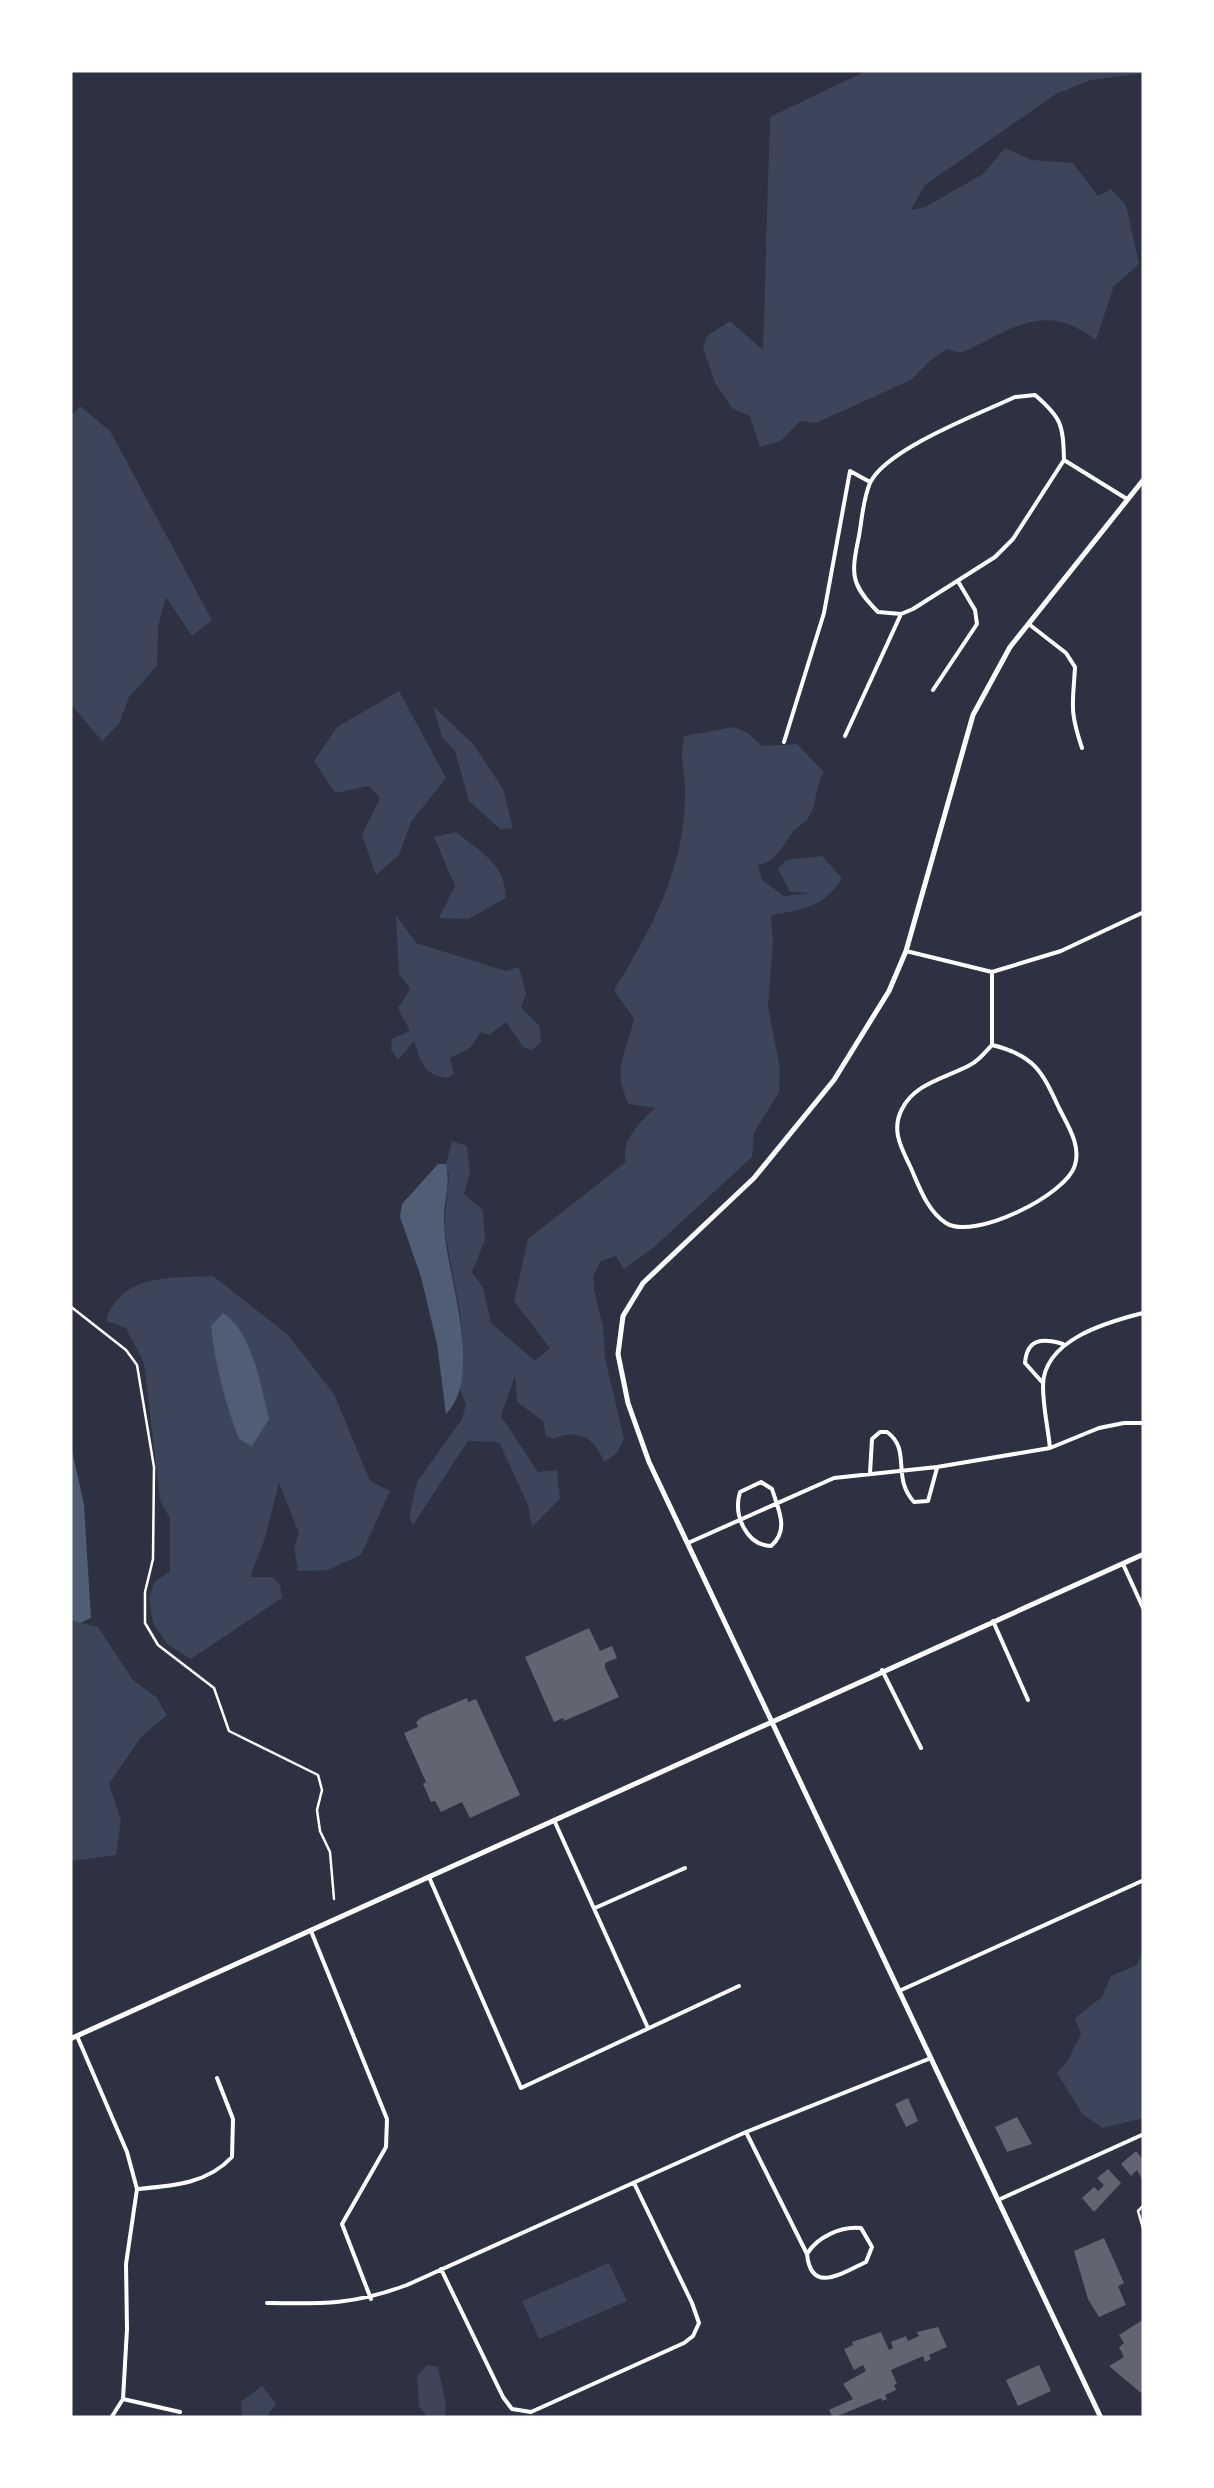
<svg xmlns="http://www.w3.org/2000/svg" width="1214" height="2488" font-family="'Source Serif 4',serif">
<rect width="100%" height="100%" fill="#2d3142"/>
<!-- green -->
<path fill="#3c4559" d="M868,70H1144V73L1091,80L1056,94L925,185L911,210L925,207L983,174L1005,148L1032,160L1073,163L1098,196L1111,189L1126,205L1139,264L1114,286L1096,340C1044,300 1013,329 961,353L947,349L931,360L911,380L816,423L800,421L781,441L760,447L750,416L733,409L715,383L703,347L707,336L730,321L763,350L770,117Z
M80,406L110,431L212,620L192,636L166,597L158,627L157,666L129,697L119,724L102,741L70,703V417Z
M399,691L446,778L411,822L399,855L376,875L362,835L380,798L369,786L335,793L314,761L337,727Z
M433,706L473,744L503,789L513,828L500,829L469,801L455,751L442,737Z
M734,727L748,733L762,746L797,744L824,772C815,786 817,804 809,817C805,823 796,827 792,833C781,847 777,862 758,865L762,880L784,896L813,893L790,892L778,869L786,860L822,856L842,878C825,907 802,910 771,915L773,942L768,1006L780,1069L779,1092L754,1133L752,1157L652,1249L624,1269L616,1256L600,1262L593,1277L594,1289L603,1327L605,1358L624,1439L617,1453L604,1462C595,1438 578,1428 553,1439L546,1436L543,1421L517,1402L515,1376L501,1416L538,1472L557,1470L560,1499L532,1527L528,1505L499,1442L468,1441L413,1525L409,1517L417,1482L462,1419L466,1405L459,1386L463,1340L460,1312L444,1228L449,1175L446,1164L452,1141L467,1146L470,1172L464,1194L483,1210L485,1240L472,1272L483,1288L491,1323L535,1361L550,1348L514,1301L528,1239L626,1162C620,1140 640,1123 655,1108L629,1104C611,1069 626,1054 634,1019L614,990C651,931 684,869 685,797C686,772 679,765 684,736Z
M456,832C481,852 505,864 506,898L468,919L439,918L455,886L434,837Z
M396,915L416,943L506,971L519,967L526,994L521,1007L540,1027L541,1042L532,1050L523,1047L506,1022L489,1035L481,1032L470,1048L450,1058L454,1074L447,1078C423,1075 421,1062 414,1041L398,1060L391,1050L392,1039L410,1031L398,1008L410,989L399,974Z
M213,1276L287,1334L334,1394L370,1481L390,1491L361,1555L328,1570L298,1571L294,1547L299,1533L279,1483L265,1538L250,1577H273L280,1585L282,1598L191,1659L168,1645L153,1623L149,1597L155,1581L170,1572V1519L160,1500L144,1363L126,1328L106,1321C121,1273 170,1278 213,1276Z
M70,1620L98,1627L133,1680L156,1697L167,1715L141,1737L109,1784L121,1820L116,1855L70,1861Z
M1144,1946V2118L1103,2128L1083,2115L1057,2073L1068,2060L1081,2034L1075,2018L1102,1997L1111,1976L1137,1965Z
M609,2263L627,2301L539,2339L522,2301Z
M427,2365L438,2367L446,2406L445,2418H428L419,2406L417,2376Z
M262,2386L276,2404L266,2418H242L241,2402Z"/>
<!-- water -->
<path fill="#4f5d75" d="M438,1164H446C451,1184 443,1204 444,1225C446,1273 485,1375 446,1414L437,1344L421,1277L400,1217L402,1204Z
M223,1313C252,1331 261,1387 269,1419L252,1446L239,1439C225,1403 215,1364 211,1326Z
M70,1441L84,1505L91,1618L80,1623L70,1620Z"/>
<!-- building -->
<path fill="#626471" d="M589,1628L600,1651L612,1646L617,1658L605,1663V1668L619,1697L564,1721L563,1718L554,1722L525,1657Z
M467,1698L468,1702L476,1699L520,1795L470,1818L462,1802L441,1812L435,1801L431,1802L423,1784L426,1782L404,1733L418,1727L416,1722L422,1717Z
M908,2098L918,2121L906,2127L895,2104Z
M1017,2117L1032,2144L1007,2152L995,2127Z
M1136,2151L1144,2161V2183L1137,2170L1131,2176L1121,2164Z
M1108,2169L1121,2183L1094,2212L1082,2198L1094,2187L1098,2191L1104,2185L1097,2178Z
M1104,2238L1124,2283L1118,2286L1126,2305L1099,2317L1088,2299L1074,2251Z
M1144,2319V2391L1141,2393L1109,2366L1124,2357L1119,2347L1124,2343L1119,2335Z
M938,2327L947,2347L929,2355L931,2359L925,2362L923,2356L891,2370L897,2384L894,2385L896,2390L885,2395L887,2399L882,2401L881,2398L833,2418L829,2410L853,2399L843,2384L866,2371L863,2365L854,2370L844,2349L853,2345L852,2342L881,2332L889,2350L893,2348L891,2342L906,2336L908,2341L919,2336L917,2332Z
M1039,2365L1051,2391L1018,2406L1006,2380Z"/>
<g fill="none" stroke-linecap="round" stroke-linejoin="round">
<!-- path -->
<path stroke="#fff" stroke-width="2.5" d="M70,1306L126,1350L137,1365L154,1467L153,1559L145,1592V1623L158,1645L214,1688L229,1731L318,1775L322,1790L317,1810L320,1831L330,1852L334,1899
M1144,2205L1138,2211L1144,2232"/>
<!-- minor -->
<path stroke="#fff" stroke-width="4" d="M1064,460L1013,539L995,557L913,609L901,614L878,612C850,584 851,574 859,536C862,519 863,499 870,483C886,449 979,414 1015,397L1035,395C1062,418 1063,425 1064,460L1127,499
M1030,625L1066,653L1075,667C1073,705 1069,709 1082,748
M933,690L977,624L975,610L959,583
M845,736L901,614
M784,742L824,613L850,471L870,482
M906,951L992,972L1061,951L1144,912
M992,972V1045C985,1052 980,1060 970,1065C946,1078 915,1083 902,1109C891,1130 901,1147 910,1166C919,1186 927,1211 946,1223C973,1241 1067,1195 1075,1165C1081,1145 1068,1126 1059,1108C1042,1071 1034,1055 992,1045
M1042,1382L1025,1363C1027,1338 1043,1338 1063,1344
M1050,1448C1048,1428 1043,1407 1043,1386C1043,1340 1107,1322 1143,1313
M870,1473L872,1439L880,1432H887C912,1450 891,1477 914,1502L928,1501L937,1468
M761,1482L772,1489C778,1509 790,1530 771,1546C746,1545 733,1515 740,1492Z
M688,1543L834,1478L937,1467L1050,1448L1099,1428L1124,1423H1144
M1123,1564L1144,1610
M993,1621L1028,1700
M882,1670L921,1748
M554,1820L648,2028
M429,1877L521,2088L739,1986
M595,1908L685,1868
M311,1931L387,2119L386,2147L342,2224L371,2299
M899,1991L1144,1880
M77,2036L127,2152L137,2189L126,2264L127,2329L123,2399L111,2418
M746,2132L807,2254C811,2295 842,2273 866,2262L872,2247L861,2228C841,2226 817,2237 807,2254
M137,2189C172,2186 207,2184 232,2157L233,2119L217,2078
M998,2200L1144,2134
M441,2269L503,2397L512,2409L531,2412L684,2343L693,2336L699,2323L692,2303L634,2183
M267,2303C322,2304 354,2305 407,2285L746,2132L931,2058
M123,2399L180,2412"/>
<!-- tertiary -->
<path stroke="#fff" stroke-width="5" d="M70,2039L1144,1554
M1101,2418L649,1462L628,1403L618,1354L623,1316L643,1283L754,1178L834,1080L889,991L906,951L973,715L1010,647L1144,479"/>
</g>
<!-- border -->
<rect width="1214" height="2488" fill="none" stroke="#ffffff" stroke-width="145"/>
</svg>
